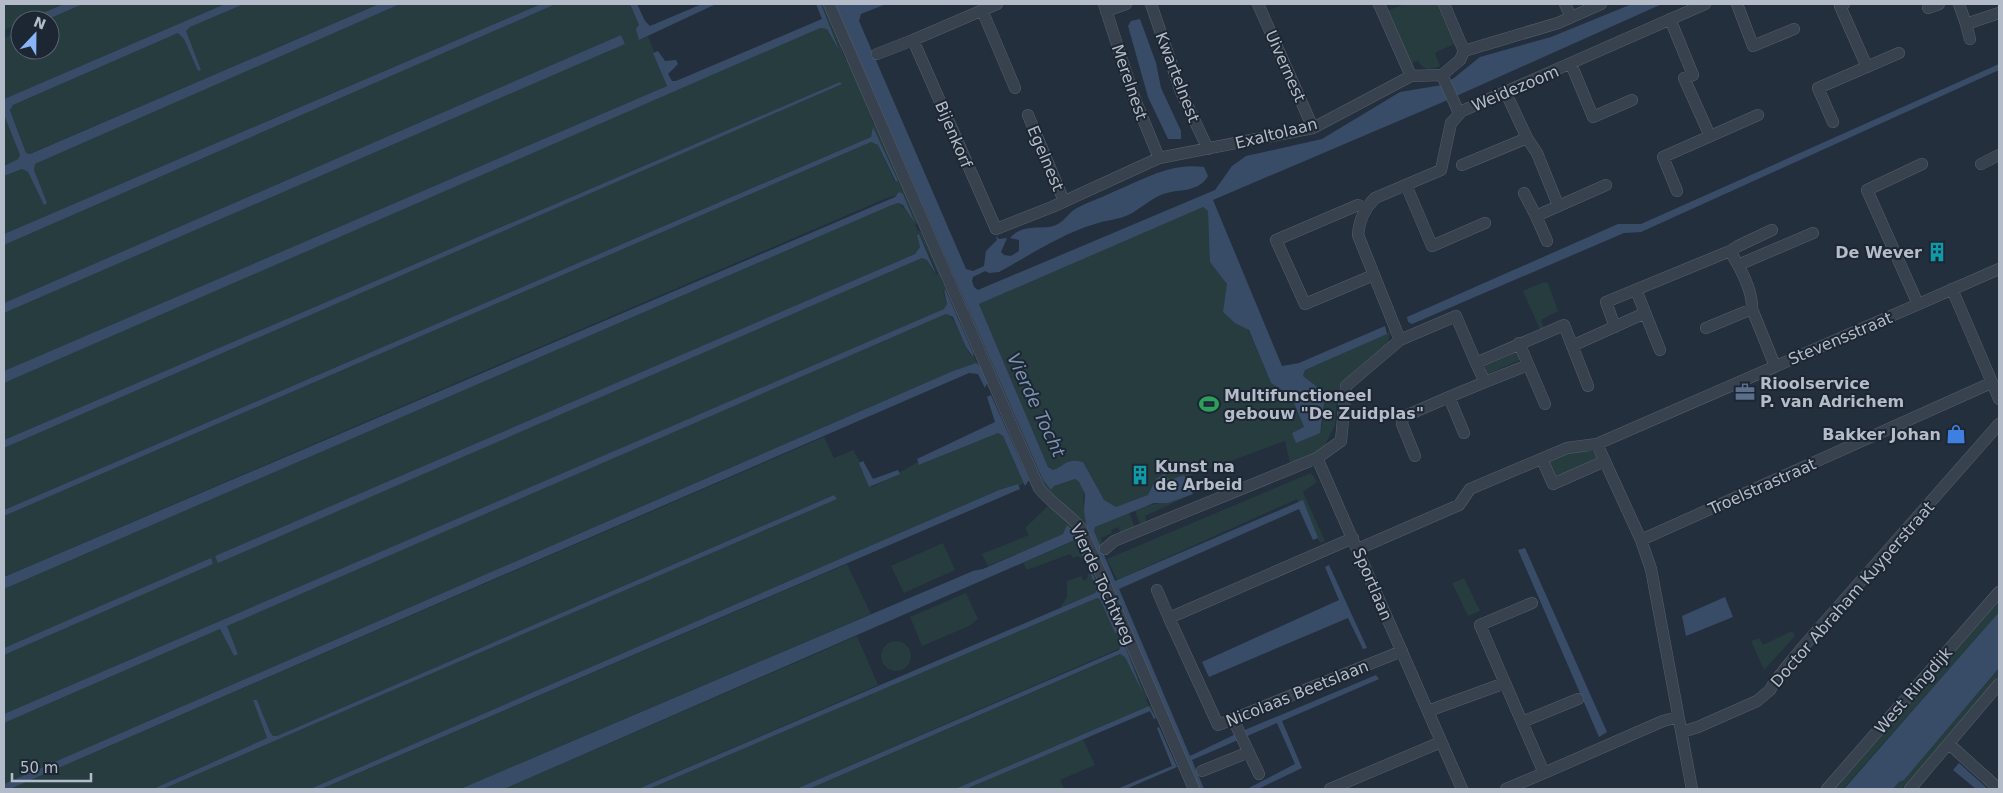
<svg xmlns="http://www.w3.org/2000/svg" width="2003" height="793" font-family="'DejaVu Sans',sans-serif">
<rect width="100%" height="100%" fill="#242f3e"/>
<!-- green -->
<path fill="#263c3f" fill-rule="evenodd" d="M4,4H64L26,20H20V23L4,30Z
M83,4H225L4,99V38L20,31V50H50V20H46Z
M244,4H379L29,154L26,153L10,109L13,105L178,33L184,39L198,71L201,70L185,31L187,28Z
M400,4H541L4,234V176L22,169L28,172L44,204H46L34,170L35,164Z
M556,4H630L639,25V40L648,36L667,86L4,371V313L625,44L621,35L4,303V245Z
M821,4H825L843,44L842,52L845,58L851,62L873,123L876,125L900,179L902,189L905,190L919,222L915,225L918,231L923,232L942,273L941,278L943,284H946L977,350L974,356L976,362H979L991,384L988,388L976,363L953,371L4,784V723L220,629L234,656L238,653L226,626L946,314C956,316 965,347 971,356L974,355L945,290L943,292L947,304L945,309L4,714V655L213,564L211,559L4,648V589L892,205L898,203L905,209L897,195L887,198L4,577V516L871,142L878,145L895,182L897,181L873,134L871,137L4,510V448L841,84L840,82L4,440V383L820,27L827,29L840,52ZM919,234L938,274L935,275L927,260L922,258L218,562L215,556L915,254L920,247L917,235Z
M1405,4H1439L1456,43L1435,53L1440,66C1431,70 1422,71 1418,60L1410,64L1387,11Z
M4,115L20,155L18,159L4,166Z
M901,156L1043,480L1054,486L1075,479C1083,485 1085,492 1083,501L1097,551H1094L1046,492Z
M1192,207L1193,209L1203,207L1208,211L1209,227L1224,279L1251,336L1271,383L1291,396L1304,427L1292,433L1322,426L1324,402L1316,386L1303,376L1305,370L1386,334L1391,329L1388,343L1340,385L1337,395L1335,425L1325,445L1312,455L1290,463L1285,441L1187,477L1108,514L1083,462C1065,458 1067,465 1053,470L1048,467L979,304Z
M1544,282L1548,283L1558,311L1541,320L1543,327L1540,329L1523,291Z
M1517,352L1520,360L1488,374L1485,366Z
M997,433L1003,436L1024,483L1020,486L1018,484L999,490L310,789H163L836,499L834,495L277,736H273L270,732L257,700H253L267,738L153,789H10L824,437L834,458L853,450L860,462L869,487H873L918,462L920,465Z
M1594,451L1600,460L1555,478L1547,461L1567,452Z
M1311,473L1317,482L1303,492L1325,541L1320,543L1297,499L1117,580L1107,559Z
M1193,494L1145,516L1147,523L1144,525L1139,522L1135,510C1154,503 1173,501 1193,494Z
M1048,506L1073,523L1088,555L1085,561L1078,556L1073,558L1070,554L1027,570L1023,563L1076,540L1082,555L1084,550L1076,533L1064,534L988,566L982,554L1029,535L1025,528Z
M1129,512L1134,525L1133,528L1121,533L1118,527L1111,530L1112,533L1101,538L1104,547L1101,549L1094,531L1095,527Z
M943,543L955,570L904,593L891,566Z
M847,564L871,614L460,789H321Z
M1089,569L1094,570L1121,628L1120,634L1127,643L1148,696L1146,699L1149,706L1151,705L1159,717L1156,718L1149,706L955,789H809L1121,654L1125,657L1145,695L1125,646L796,789H649L1097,598L1100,599L1115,633L1118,632L1090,573L1097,590L1095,593L1060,608L1067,597V581L1081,576L1084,581L1087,579Z
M1464,578L1480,611L1468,616L1452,583Z
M966,593L978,619L969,626L922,646L910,617Z
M1999,597V612L1843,789H1831Z
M1792,631L1795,636L1764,670L1751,641L1759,638L1763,645Z
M857,636L878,685L638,789H504Z
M881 656a15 15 0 1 1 30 0a15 15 0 1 1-30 0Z
M1999,668V678L1902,789H1893L1899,782L1904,780Z
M1083,739L1095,765L1060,780L1064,789H966Z"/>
<!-- water -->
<path fill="#394c67" d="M64,4H83L46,20H26Z
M225,4H244L190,27L186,31L201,70L198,71L184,39L178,33L13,105L10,110L26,153L30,154L379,4H400L35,164L34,170L47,203L44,205L28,172L22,169L4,176V166L18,159L20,155L4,115V99Z
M541,4H556L4,245V234Z
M630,4H637L645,21L650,26L702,4H716L639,40L636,29L639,25Z
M816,4H821L840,52L827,29L820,28L4,383V371L667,86L653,53L658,51L665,61L676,60L678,64L668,74L672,81H676L822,19Z
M835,4H886L861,14L859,21L966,269L973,271L984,266L986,251L997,240L996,236L999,239L1007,238L1001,252L1004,255L1011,256L1019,251V240L1010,238C1024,222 1042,231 1056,225C1065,221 1069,212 1077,208C1088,202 1101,198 1113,192C1142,180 1171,162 1204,167L1208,176C1198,194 1176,188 1161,195C1149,200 1139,210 1128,215C1117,220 1106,220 1095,224C1061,234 1030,255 999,272L989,273L985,271L973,277L972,281L974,287L978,290L1215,190L1232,166L1246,156L1322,139L1400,92L1442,85L1454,78L1480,57L1551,37L1632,4H1662L1443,102L1213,200L1282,366L1299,363L1385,326L1387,334L1305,370L1303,376L1316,386L1324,403L1320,433L1296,443L1292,433L1304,427L1291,396L1271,383L1249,330L1235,323L1223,312L1227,284L1210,262L1208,211L1203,207L979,304L1048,467L1053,470C1067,465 1065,458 1083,462L1104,500L1116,507L1148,495L1156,479L1164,474L1170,480L1184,475L1193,494L1168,503H1154L1095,527L1094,531L1115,581L1303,500L1318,538L1313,540L1299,509L1119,589L1190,756L1240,732L1376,675L1379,679L1282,721L1302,768L1258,789H1247L1295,764L1277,723L1192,760L1204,789H1198L1087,528L1084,512L1085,494L1079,482L1075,479L1054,486L1051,490L1043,480Z
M1140,19L1156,63L1161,88L1181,131V139H1168L1148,97L1128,26L1131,21Z
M621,35L625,44L4,313V303Z
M1999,64V70L1641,232L1624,233L1412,324L1408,322L1407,317L1618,224H1641Z
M840,82L842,84L4,448V440Z
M873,127L898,181L896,182L878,145L871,142L4,516V510L871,137Z
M899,192L903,194L915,223L903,205L898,203L892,205L4,589V577L895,197Z
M919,234L937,276L927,260L922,258L218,563L215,556L915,254L920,247L917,235Z
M944,290L946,291L973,353V357L966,347L953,317L946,314L227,626L238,654L234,656L220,629L4,723V714L944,309L947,304Z
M976,363L983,369L987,383L985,388L978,374L969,373L10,789H4V784L953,371Z
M991,395L1029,480L1025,486L1003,436L998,433L919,465L917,459L995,422L987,397Z
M863,461L873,479L898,470L900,474L869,487L859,463Z
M1018,484L1020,489L321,789H310L999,490Z
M834,495L837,499L163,789H153L267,738L253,700H257L270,732L273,736H277Z
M1067,525L1076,533L1085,554L1082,556L1075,540L504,789H460L973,571L983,569L1063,534Z
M1525,548L1607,732L1599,737L1518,550Z
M211,558L213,564L4,655V648Z
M1329,565L1367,648L1363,649L1348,618L1209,677L1202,662L1339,600L1325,567Z
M1092,572L1118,632L1115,633L1100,599L1097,598L649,789H638L1095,593L1097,590L1090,573Z
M1725,597L1733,617L1686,636L1682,616Z
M1999,612V668L1904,780L1899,782L1893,789H1844Z
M1122,643L1125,646L1144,695L1125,657L1120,654L809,789H796L1119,650Z
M1149,706L1156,718L1154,719L1150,711L966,789H955Z
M1159,727L1177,767L1126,789H1117L1172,766L1157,728Z
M1959,763L1988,789H1976L1953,770Z"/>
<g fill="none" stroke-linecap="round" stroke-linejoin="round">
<defs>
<path id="minor" d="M829,4L1039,488C1052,504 1068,513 1081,528L1194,789
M997,4L913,40L996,229L1052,207L1159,158L1313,128L1411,76L1442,75L1460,60L1464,51L1558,23L1601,4
M1104,4L1134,97L1159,158
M1151,4L1181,92L1208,149
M1258,4L1313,128
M1379,4L1411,76
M1444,4L1464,51
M1565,4L1571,17
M1737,4L1753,46L1794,29
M1844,4L1840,6L1867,67
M1959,4L1966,24L1999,13
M1928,8L1939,4
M982,10L1015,88
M1106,11L1126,4
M1670,19L1693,75L1684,78L1710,136
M1966,24L1970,39
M877,54L913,40
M1571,64L1593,117L1632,100
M1442,75L1459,113
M1506,93L1527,138L1537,153L1558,205
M1028,115L1064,201
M1833,122L1818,88L1899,53
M1981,164L1999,155
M1462,165L1527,138
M1406,185L1432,246L1485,223
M1677,191L1663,157L1758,115
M1524,193L1536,216L1606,185
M1366,208L1358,205L1276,240L1305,304L1369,277
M1536,216L1547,241
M1772,230L1738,246L1730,251C1740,267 1753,290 1752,309L1775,366
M1738,265L1813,233
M1952,289L1999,399
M1636,290L1660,350
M1918,304L1867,190L1922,164
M1615,327L1606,302L1730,251
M1706,328L1752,309
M1400,340L1358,235C1359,220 1364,209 1375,198L1441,170L1451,123L1462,111L1705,4
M1519,343L1545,404
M1572,346L1645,313
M1476,363L1485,382L1528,365
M1464,433L1449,397L1485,382
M1597,444L1641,540L1651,569L1692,789
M1415,456L1402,424L1403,417L1449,397
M1542,459L1553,484L1605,461
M1353,538L1169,618L1218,725L1402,651
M1641,540L1991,383
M1105,549L1114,541L1317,458
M1358,549L1459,505L1470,489L1567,448L1597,444L1999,269
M1157,590L1169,618
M1505,683L1480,625L1532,603
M1428,711L1505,683L1544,773L1663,721L1678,717
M1233,719L1259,774
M1522,722L1578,699
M1682,732L1698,727L1757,701L1770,690L1775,681L1802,648L1999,424
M1949,744L1999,789
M1202,771L1249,752
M1330,789L1441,742
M1462,789L1317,458L1341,441L1346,386L1400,340L1456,316L1476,363L1564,325L1588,386
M1506,789L1544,773
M1827,789L1999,592
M1910,789L1999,684"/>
</defs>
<!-- minor casing -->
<use href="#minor" stroke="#565f6c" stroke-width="12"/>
<!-- minor -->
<use href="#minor" stroke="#38414e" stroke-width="11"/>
</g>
<!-- icons -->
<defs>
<symbol id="building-bare" viewBox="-9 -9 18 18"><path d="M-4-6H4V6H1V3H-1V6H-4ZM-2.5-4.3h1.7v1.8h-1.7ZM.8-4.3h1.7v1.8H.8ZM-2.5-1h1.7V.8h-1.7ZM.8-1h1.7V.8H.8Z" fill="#0f9aa8" stroke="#1d2633" stroke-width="2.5" paint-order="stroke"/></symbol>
<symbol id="office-bare" viewBox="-9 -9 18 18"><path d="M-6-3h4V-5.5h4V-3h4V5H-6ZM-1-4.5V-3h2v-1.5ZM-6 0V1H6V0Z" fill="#5c6f8a" stroke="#1d2633" stroke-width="2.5" paint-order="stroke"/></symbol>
<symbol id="stadium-bare" viewBox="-9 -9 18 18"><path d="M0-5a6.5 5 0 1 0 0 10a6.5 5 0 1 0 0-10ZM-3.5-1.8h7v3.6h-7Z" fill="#2e9e5b" stroke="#1d2633" stroke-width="2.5" paint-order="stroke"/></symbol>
<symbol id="shop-bare" viewBox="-9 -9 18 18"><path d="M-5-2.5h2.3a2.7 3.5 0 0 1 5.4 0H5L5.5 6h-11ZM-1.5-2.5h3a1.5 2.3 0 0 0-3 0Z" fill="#3f7fe0" stroke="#1d2633" stroke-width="2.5" paint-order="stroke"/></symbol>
</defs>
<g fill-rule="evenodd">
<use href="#building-bare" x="1923" y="238" width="28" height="28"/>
<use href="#office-bare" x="1731" y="378" width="28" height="28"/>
<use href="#stadium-bare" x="1195" y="390" width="28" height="28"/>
<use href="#shop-bare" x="1942" y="420" width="28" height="28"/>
<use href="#building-bare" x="1126" y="461" width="28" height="28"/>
</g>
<g text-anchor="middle" stroke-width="4" stroke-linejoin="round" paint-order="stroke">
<!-- street labels -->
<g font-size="16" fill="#b4bcc9" stroke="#1d2633">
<text transform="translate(1286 66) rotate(66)" y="6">Uivernest</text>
<text transform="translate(1178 77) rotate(69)" y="6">Kwartelnest</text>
<text transform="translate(1130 82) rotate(71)" y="6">Merelnest</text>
<text transform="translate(1515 88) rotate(-23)" y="6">Weidezoom</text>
<text transform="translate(1276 133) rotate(-14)" y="6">Exaltolaan</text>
<text transform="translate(954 134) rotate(67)" y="6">Bijenkorf</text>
<text transform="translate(1046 158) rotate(67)" y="6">Egelnest</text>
<text transform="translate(1840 338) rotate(-23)" y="6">Stevensstraat</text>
<text transform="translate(1762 486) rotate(-24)" y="6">Troelstrastraat</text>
<text transform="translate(1103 584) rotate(65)" y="6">Vierde Tochtweg</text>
<text transform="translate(1373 584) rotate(67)" y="6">Sportlaan</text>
<text transform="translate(1852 594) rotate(-49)" y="6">Doctor Abraham Kuyperstraat</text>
<text transform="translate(1913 690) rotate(-49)" y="6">West Ringdijk</text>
<text transform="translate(1297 693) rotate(-22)" y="6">Nicolaas Beetslaan</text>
</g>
<!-- poi labels -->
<g font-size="16" font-weight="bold" fill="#b4bcc9" stroke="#1d2633" text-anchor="start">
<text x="1922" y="258" text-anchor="end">De Wever</text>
<text x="1760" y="389">Rioolservice<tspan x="1760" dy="18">P. van Adrichem</tspan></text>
<text x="1224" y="401">Multifunctioneel<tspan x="1224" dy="18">gebouw "De Zuidplas"</tspan></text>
<text x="1941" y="440" text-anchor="end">Bakker Johan</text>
<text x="1155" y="472">Kunst na<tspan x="1155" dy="18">de Arbeid</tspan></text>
</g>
<!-- water labels -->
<g font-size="18" font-style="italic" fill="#7c92b1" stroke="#1d2633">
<text transform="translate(1036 405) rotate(65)" y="6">Vierde Tocht</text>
</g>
</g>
<!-- border -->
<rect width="2003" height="793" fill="none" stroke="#b4bcc9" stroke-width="10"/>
<!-- north arrow -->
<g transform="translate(35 35) rotate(22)"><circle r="24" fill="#1d2633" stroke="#59626f"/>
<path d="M0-4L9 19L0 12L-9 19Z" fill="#8ab4f8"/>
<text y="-8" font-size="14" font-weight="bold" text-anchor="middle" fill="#b4bcc9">N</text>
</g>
<!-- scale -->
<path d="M12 773v8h79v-8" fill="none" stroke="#b4bcc9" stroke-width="2.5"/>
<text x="20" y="773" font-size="15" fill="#b4bcc9" stroke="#1d2633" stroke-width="4" paint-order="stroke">50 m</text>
</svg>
